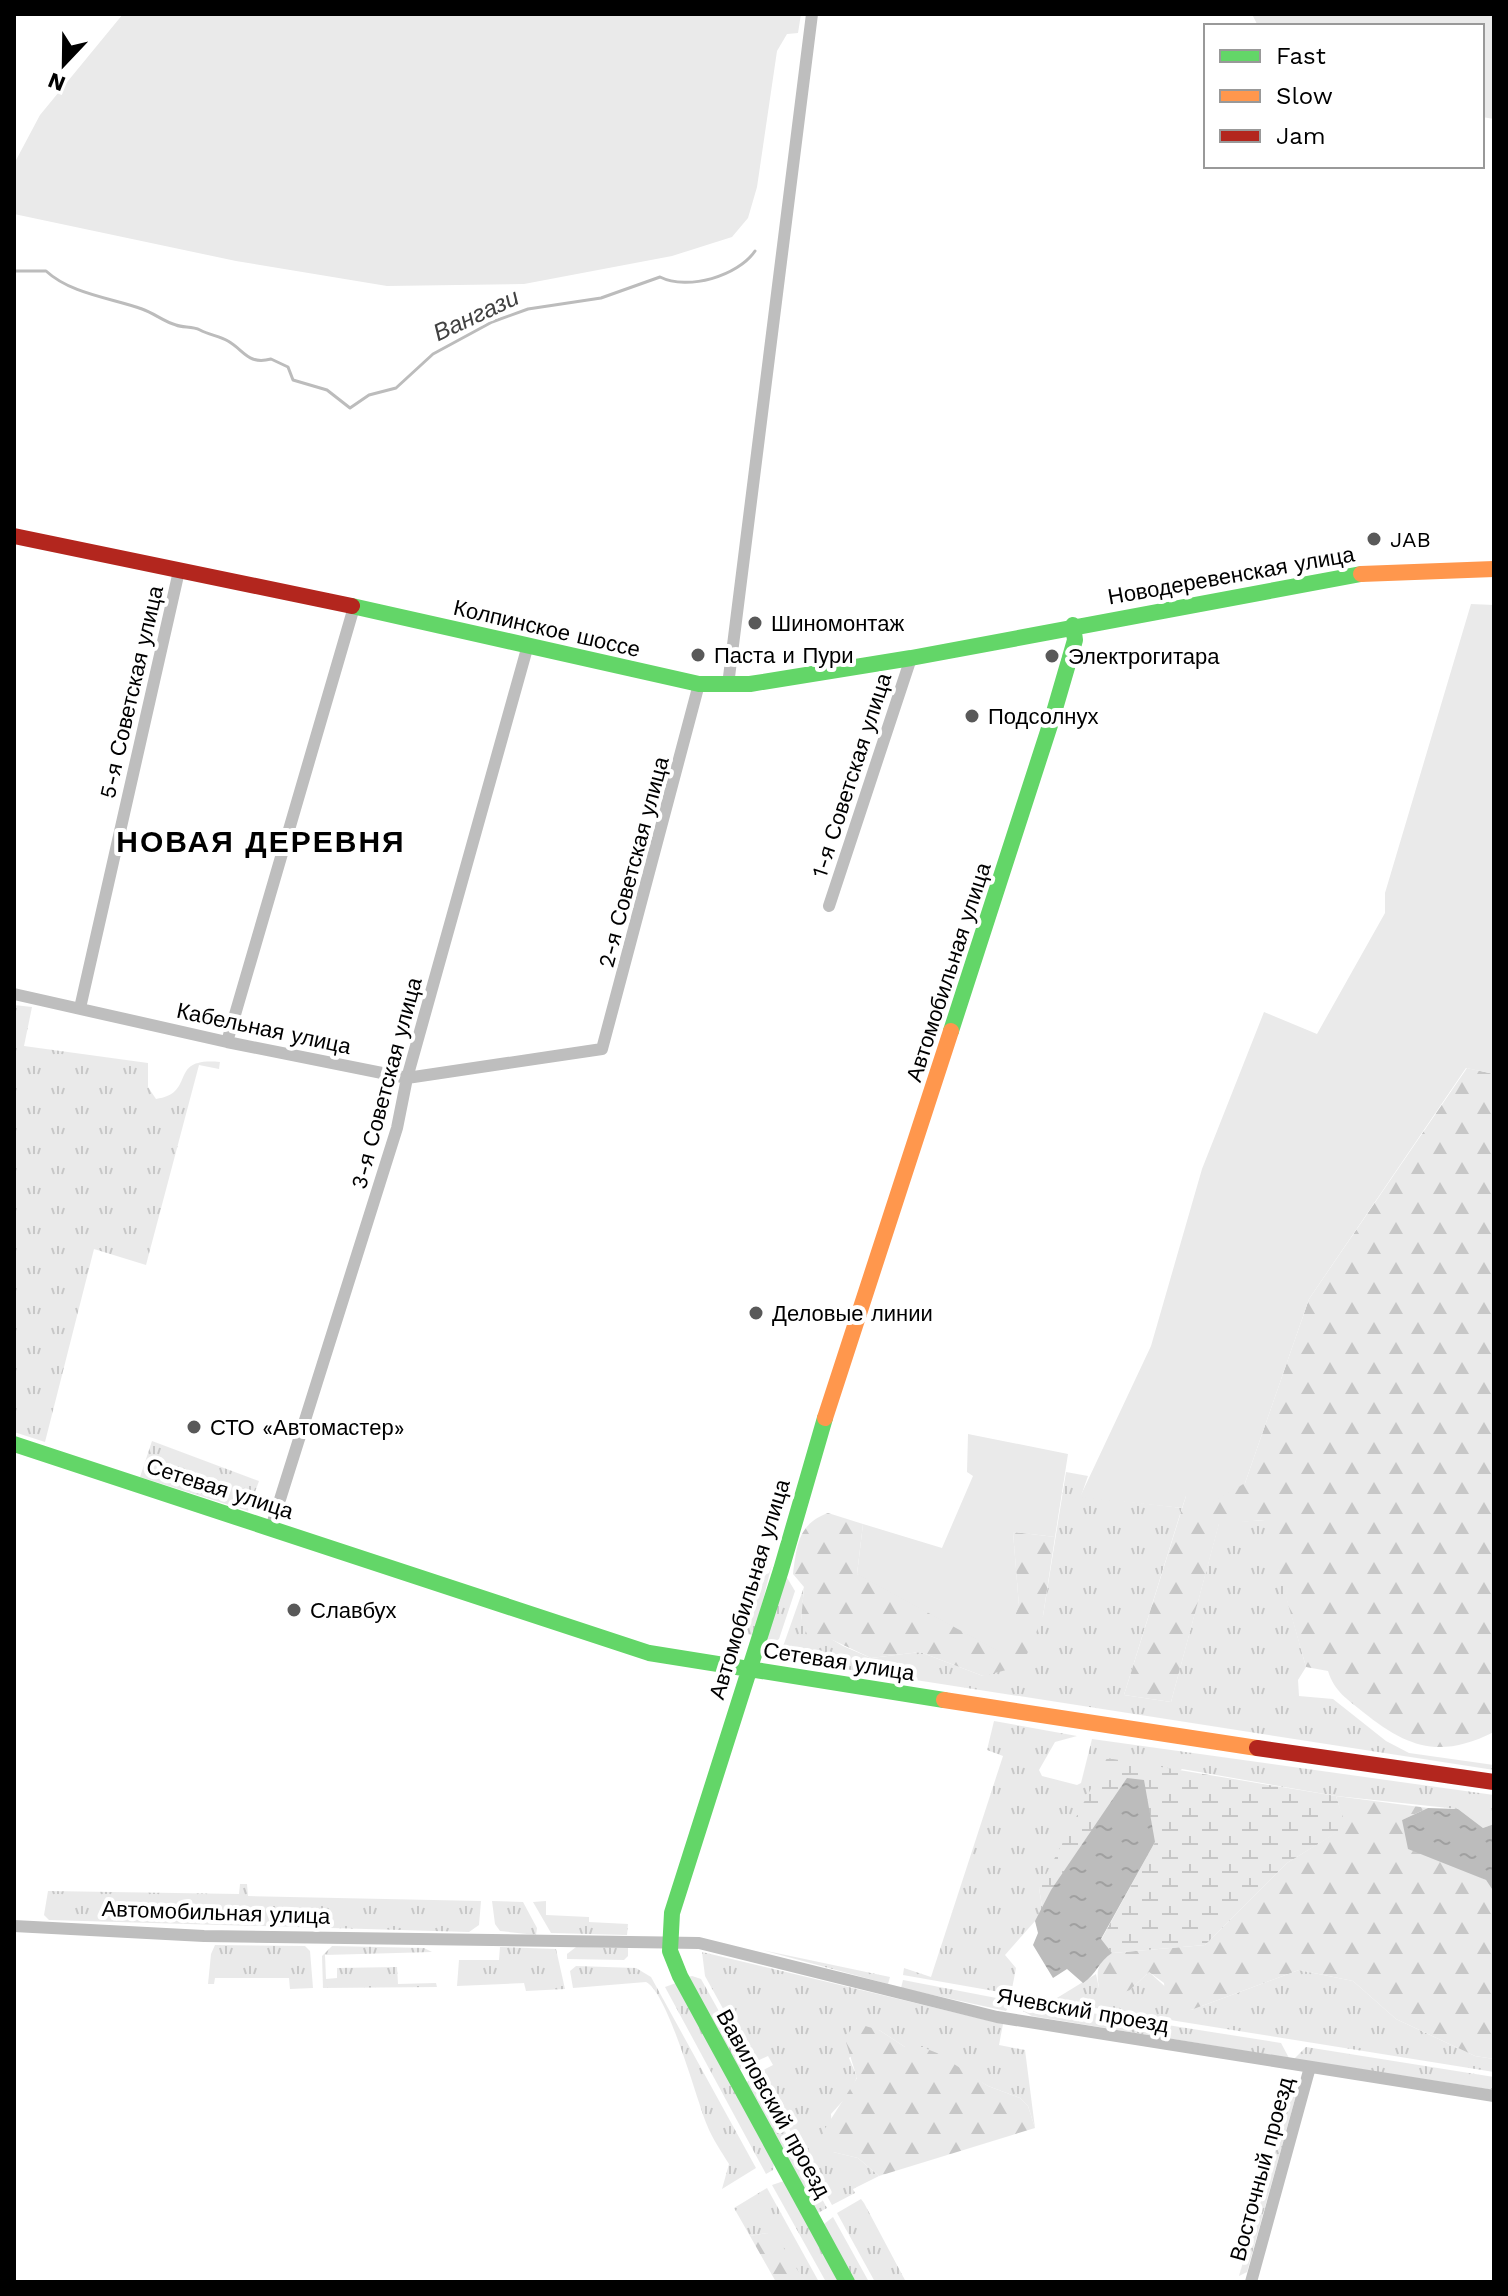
<svg xmlns="http://www.w3.org/2000/svg" width="1508" height="2296" font-family="'Work Sans',sans-serif">
<defs>
<pattern id="grass-tufts" width="24" height="20" patternUnits="userSpaceOnUse" patternTransform="scale(2)"><rect width="24" height="20" fill="#eaeaea"/><path d="M3 7l-1-3M5 7V3M7 7l1-3M15 17l-1-3M17 17v-4M19 17l1-3" fill="none" stroke="#c7c7c7"/></pattern>
<pattern id="forest-firs" width="22" height="20" patternUnits="userSpaceOnUse" patternTransform="scale(2)"><rect width="22" height="20" fill="#eaeaea"/><path d="M5 1l3.5 6h-7zM16 11l3.5 6h-7z" fill="#c7c7c7"/></pattern>
<pattern id="wetland-marsh" width="20" height="14" patternUnits="userSpaceOnUse" patternTransform="scale(2)"><rect width="20" height="14" fill="#eaeaea"/><path d="M1 5h8M5 5V1M11 12h8M15 12V8" fill="none" stroke="#c7c7c7"/></pattern>
<pattern id="water-ripples" width="26" height="14" patternUnits="userSpaceOnUse" patternTransform="scale(2)"><rect width="26" height="14" fill="#bcbcbc"/><path d="M2 4q2-2 4 0t4 0M15 11q2-2 4 0t4 0" fill="none" stroke="#a0a0a0"/></pattern>
</defs>
<rect width="100%" height="100%" fill="#fff"/>
<!-- grass -->
<path fill="url(#grass-tufts)" d="M14,1005L32,1007L24,1046L148,1063V1087L156,1099C198,1093 166,1057 220,1062L219,1069L199,1065L146,1265L94,1249L45,1442L14,1432Z
M152,1441L259,1481L248,1511L140,1477Z
M1066,1472L1088,1476L1081,1496L1182,1508L1124,1695L1171,1702L1219,1523L1265,1520L1306,1667L1298,1680L1299,1696L1333,1699L1386,1741L1409,1753L1494,1765V1770L781,1659L780,1655L804,1587L801,1621L843,1646L871,1658L920,1652L983,1676L1043,1616Z
M772,1564L754,1636L744,1633L760,1577L769,1573Z
M786,1576L795,1591L779,1639L773,1643L765,1640Z
M994,1721L1077,1736L1055,1742L1039,1770L1042,1776L1077,1785L1081,1783L1092,1739L1494,1795V1824L1483,1828L1458,1809L1336,1796L1182,1769L1039,1888L1043,1912L1005,1955L1016,1968L1011,1994L903,1975L904,1968L931,1977L1003,1756L987,1750Z
M240,1884H247L248,1896L481,1901L479,1925L469,1932L49,1920L44,1915L48,1891L239,1894Z
M492,1901L523,1902L537,1928L536,1935L500,1931L495,1924Z
M546,1901V1915L589,1917V1922L628,1924L627,1935L551,1933L533,1902Z
M215,1945L305,1946L310,1951L313,1988L290,1989L289,1978H215L214,1984H208L211,1954Z
M332,1946L424,1948L432,1952L325,1955L326,1979L337,1978V1968L397,1967L398,1984L436,1983L437,1987L323,1988L322,1956Z
M500,1947L556,1949L565,1989L526,1991L524,1983L457,1986L459,1960H499Z
M576,1947L628,1948V1956L624,1960L567,1959V1954Z
M762,1950L890,1977L888,1984Z
M702,1952L1003,2024L999,2045L1025,2050L1035,2128L1028,2106L1020,2098L988,2086L922,2047H905L879,2030L849,2058L857,2077L850,2093L831,2114L833,2152L858,2158L879,2176L853,2189L855,2193L832,2205L758,2073L773,2065L768,2056L753,2063L705,1976Z
M576,1966L636,1968L651,1977L756,2168L722,2189L729,2164C721,2151 712,2138 707,2125C695,2095 668,1993 646,1982L573,1988L570,1971Z
M1299,1970L1353,1981L1396,2019L1475,2056L1494,2059V2072L1052,2001L1096,1974L1099,1988L1130,1990L1149,1972L1191,2010Z
M692,1976L701,1979L749,2065L741,2069L735,2067L688,1977Z
M903,1980L1012,2001L1006,2011L901,1988Z
M676,1983L774,2163L773,2170L766,2174L665,1987Z
M1022,2002L1281,2043L1289,2058L1032,2016L1021,2010Z
M1306,2047L1494,2077V2090L1294,2059Z
M754,2075L827,2208L818,2213L745,2084Z
M1294,2086L1298,2088L1247,2272L1239,2276Z
M784,2181L840,2282H826L772,2185Z
M767,2188L819,2282H805L767,2233L750,2236L734,2208Z
M861,2199L864,2203L906,2282H875L837,2213Z
M833,2217L869,2282H854L824,2224Z"/>
<!-- forest -->
<path fill="url(#forest-firs)" d="M1467,1068L1494,1074V1732C1440,1759 1408,1748 1363,1712C1347,1699 1334,1691 1328,1671L1306,1667L1264,1520L1219,1524L1171,1702L1124,1695L1186,1496L1245,1483L1309,1299Z
M828,1513L863,1524L857,1574L1019,1606L1013,1532L1055,1537L1043,1616L1022,1666L983,1676L920,1652L871,1658L824,1636L807,1634L801,1621L804,1587L793,1574C797,1545 798,1524 828,1513Z
M1336,1796L1428,1808L1402,1820L1449,1863L1486,1880L1494,1892V2059L1475,2056L1396,2019L1353,1981L1299,1970L1191,2010L1166,2005L1164,1983L1149,1972L1130,1990L1113,1996L1099,1988C1096,1971 1097,1962 1112,1953L1205,1945L1287,1863L1345,1827Z
M855,2023L879,2030L905,2047H922L937,2053L988,2086L1020,2098L1028,2106L1035,2128L879,2176L858,2158L833,2152L823,2138L824,2130L857,2078L845,2039Z
M767,2233L778,2239L805,2282H776L750,2236Z"/>
<!-- wetland -->
<path fill="url(#wetland-marsh)" d="M1107,1758L1336,1796L1346,1827L1287,1863L1205,1945L1112,1953L1101,1940L1155,1842L1051,1890L1043,1912L1039,1888Z"/>
<!-- garden -->
<path fill="#eaeaea" d="M123,14H801L798,33L787,34L777,51L757,187L748,218L732,237L672,256L524,284L387,286L236,261L14,214L15,162L40,115Z
M1252,14H1494V119L1482,117V26H1258Z
M1471,604L1494,605V1074L1466,1068L1309,1299L1245,1483L1210,1504L1186,1496L1182,1508L1080,1497L1151,1346L1202,1169L1264,1012L1317,1034L1385,913V893Z
M968,1434L1068,1454L1055,1537L1013,1532L1019,1606L1000,1652L857,1574L863,1524L942,1548L973,1476L967,1472Z"/>
<!-- water -->
<path fill="url(#water-ripples)" d="M1127,1778L1144,1780L1155,1842L1101,1939L1112,1953C1098,1962 1097,1974 1083,1983L1067,1969L1053,1978L1033,1945L1038,1933L1035,1921L1051,1890Z
M1428,1808L1458,1809L1483,1828L1494,1824V1892L1486,1880L1408,1849L1402,1820Z"/>
<g fill="none" stroke-linecap="round" stroke-linejoin="round">
<!-- stream -->
<path stroke="#bcbcbc" stroke-width="3" d="M14,271H46C71,294 111,298 142,309C154,313 164,322 176,325C183,328 192,326 200,330C209,335 220,336 228,341C245,351 248,365 271,359L288,367L293,380L327,390L350,408L369,395L396,388L433,354L492,322L528,309L601,298L660,277C688,291 738,276 755,251"/>
<!-- street -->
<path stroke="#bebebe" stroke-width="12" d="M728,685L812,14
M829,906L911,658
M14,994L227,1042L407,1078L602,1049L699,684
M80,1008L179,571
M227,1042L354,607
M271,1528L397,1128L407,1078L528,645
M14,1926L204,1936L699,1943L997,2017L1494,2096
M1251,2282L1310,2067"/>
<!-- fast -->
<path stroke="#63d668" stroke-width="16" d="M352,606L699,684H750L911,658L1361,574
M951,1031L1052,719L1075,640L1073,625
M825,1418L781,1570L672,1913L670,1951L680,1976L847,2282
M14,1444L649,1653L944,1700"/>
<!-- slow -->
<path stroke="#ff974d" stroke-width="16" d="M1361,574L1494,569
M825,1418L951,1031
M944,1700L1257,1748"/>
<!-- jam -->
<path stroke="#b3261e" stroke-width="16" d="M14,536L352,606
M1257,1748L1494,1782"/>
</g>
<!-- markers -->
<g fill="#595959" stroke="#fff" stroke-width="3">
<circle cx="1374" cy="539" r="8"/>
<circle cx="755" cy="623" r="8"/>
<circle cx="698" cy="655" r="8"/>
<circle cx="1052" cy="656" r="8"/>
<circle cx="972" cy="716" r="8"/>
<circle cx="756" cy="1313" r="8"/>
<circle cx="194" cy="1427" r="8"/>
<circle cx="294" cy="1610" r="8"/>
</g>
<g text-anchor="middle" stroke-width="8" stroke-linejoin="round" paint-order="stroke">
<!-- poi labels -->
<g font-size="22" fill="#000" stroke="#fff" text-anchor="start">
<text x="1390" y="547">JAB</text>
<text x="771" y="631">Шиномонтаж</text>
<text x="714" y="663">Паста и Пури</text>
<text x="1068" y="664">Электрогитара</text>
<text x="988" y="724">Подсолнух</text>
<text x="772" y="1321">Деловые линии</text>
<text x="210" y="1435">СТО «Автомастер»</text>
<text x="310" y="1618">Славбух</text>
</g>
<!-- street labels -->
<g font-size="22" fill="#000" stroke="#fff">
<text transform="translate(1231 575) rotate(-10)" y="8">Новодеревенская улица</text>
<text transform="translate(547 628) rotate(13)" y="8">Колпинское шоссе</text>
<text transform="translate(131 692) rotate(-77)" y="8">5-я Советская улица</text>
<text transform="translate(851 775) rotate(-72)" y="8">1-я Советская улица</text>
<text transform="translate(633 862) rotate(-75)" y="8">2-я Советская улица</text>
<text transform="translate(948 972) rotate(-72)" y="8">Автомобильная улица</text>
<text transform="translate(264 1028) rotate(12)" y="8">Кабельная улица</text>
<text transform="translate(386 1083) rotate(-75)" y="8">3-я Советская улица</text>
<text transform="translate(220 1488) rotate(18)" y="8">Сетевая улица</text>
<text transform="translate(749 1589) rotate(-73)" y="8">Автомобильная улица</text>
<text transform="translate(839 1661) rotate(9)" y="8">Сетевая улица</text>
<text transform="translate(216 1912) rotate(2)" y="8">Автомобильная улица</text>
<text transform="translate(1083 2010) rotate(10)" y="8">Ячевский проезд</text>
<text transform="translate(774 2103) rotate(61)" y="8">Вавиловский проезд</text>
<text transform="translate(1261 2169) rotate(-75)" y="8">Восточный проезд</text>
</g>
<!-- water labels -->
<g font-size="24" font-style="italic" fill="#414141" stroke="#fff">
<text transform="translate(476 315) rotate(-25)" y="8">Вангази</text>
</g>
<!-- district labels -->
<g font-size="30" font-weight="bold" letter-spacing="2" fill="#000" stroke="#fff">
<text x="261" y="852">НОВАЯ ДЕРЕВНЯ</text>
</g>
</g>
<!-- border -->
<rect width="1508" height="2296" fill="none" stroke="#000000" stroke-width="32"/>
<!-- legend -->
<rect x="1204" y="24" width="280" height="144" fill="#ffffff" stroke="#999999" stroke-width="2"/>
<rect x="1220" y="50" width="40" height="12" fill="#63d668" stroke="#999999" stroke-width="2"/>
<text x="1276" y="64" font-size="24" fill="#000000">Fast</text>
<rect x="1220" y="90" width="40" height="12" fill="#ff974d" stroke="#999999" stroke-width="2"/>
<text x="1276" y="104" font-size="24" fill="#000000">Slow</text>
<rect x="1220" y="130" width="40" height="12" fill="#b3261e" stroke="#999999" stroke-width="2"/>
<text x="1276" y="144" font-size="24" fill="#000000">Jam</text>
<!-- north arrow -->
<g transform="translate(64 64) rotate(202)" stroke="#ffffff" stroke-width="6" paint-order="stroke">
<path d="M0-6L14 30L0 20L-14 30Z" fill="#000000"/>
<text y="-12" font-size="22" font-weight="bold" text-anchor="middle" fill="#000000">N</text>
</g>
</svg>
